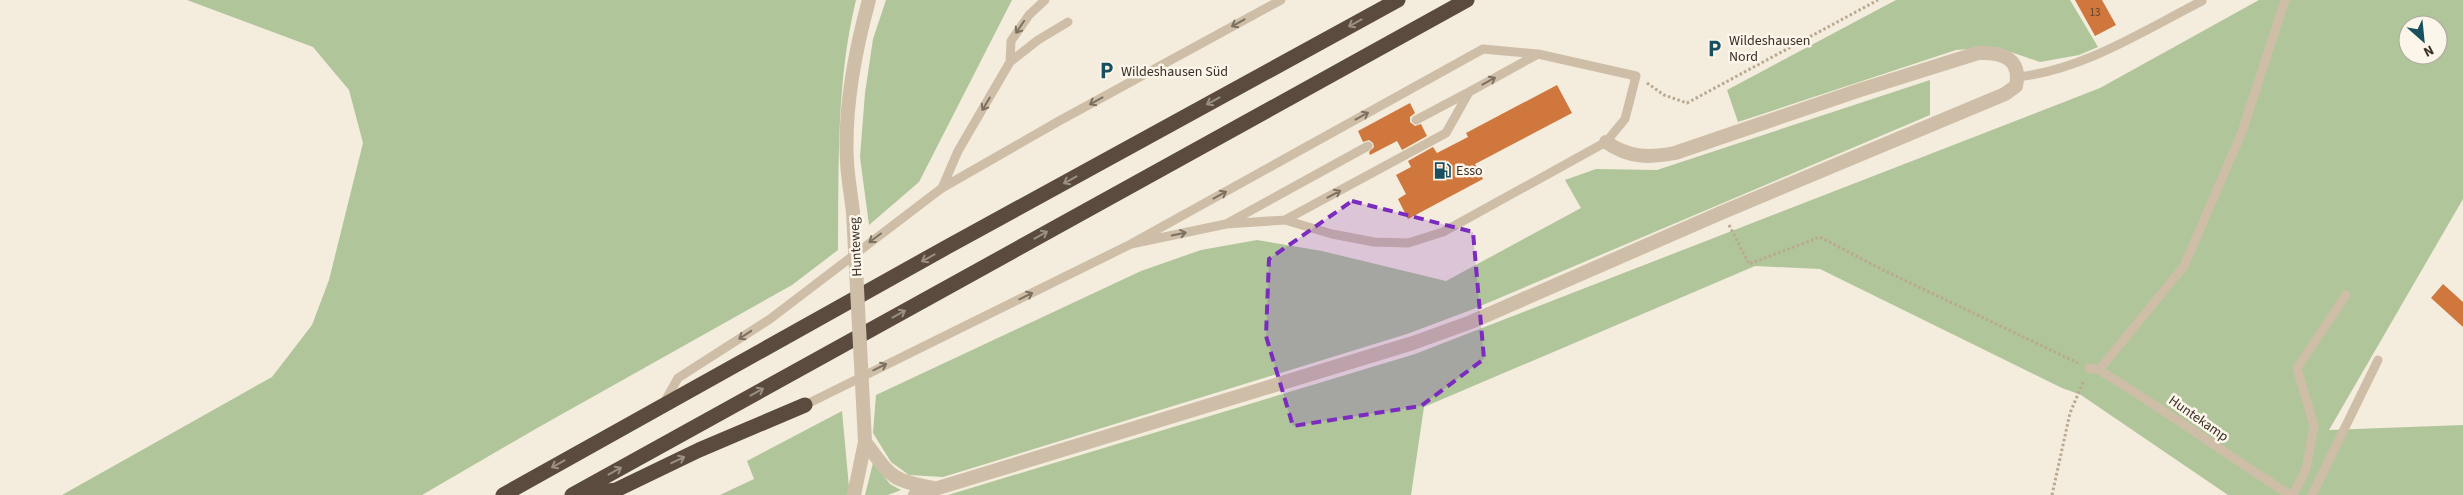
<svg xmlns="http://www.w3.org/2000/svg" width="2463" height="495" font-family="'Source Sans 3',sans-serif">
<rect width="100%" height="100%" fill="#f4ecdc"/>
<!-- green -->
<path fill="#b0c59a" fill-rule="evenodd" d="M187,0H856C836,82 839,166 838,250L792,285L539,427L422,495H62L272,377L312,325L329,280L363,143L349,90L313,47Z
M886,0H1012L919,182L869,225L860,157L865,93L873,39Z
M1896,0H2070L2098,47L2079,55L2040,62L1996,47L1956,50L1738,122L1727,90Z
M2259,0H2463V199L2329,430L2463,425V495H2228L2081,395L2062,388L1820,269L1755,266L1424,407L1411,495H948L1415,354L2100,88ZM2408,25H2438V55H2408Z
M1930,80V115L1471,310L1407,334L943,477L909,475L891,462L873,433L876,395L1141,271L1201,250L1257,240L1322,251L1446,281L1581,208L1565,180L1596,169L1657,170Z
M842,411L849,487L847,495H720L754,479L747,461Z
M873,463L890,484L901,490L888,495H865Z"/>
<!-- building -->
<path fill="#d0773e" d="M2075,0H2102L2116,25L2095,36Z
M1557,85L1572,113L1475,164L1483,179L1408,219L1398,199L1406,194L1396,175L1411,167L1408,161L1433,147L1437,153L1468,137L1466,133Z
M1410,103L1415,113L1410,117V122L1415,126L1421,124L1427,136L1402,150L1397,141L1370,155L1369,152L1374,147L1373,143L1369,140L1363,142L1358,131Z
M2443,284L2463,302V327L2431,298Z"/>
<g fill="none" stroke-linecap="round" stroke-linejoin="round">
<!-- path -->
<path stroke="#baa891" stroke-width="3" stroke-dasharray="2.5 2.5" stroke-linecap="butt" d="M1647,83L1664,95L1687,103L1878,0
M1729,225L1749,264L1820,237L1881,269L2078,363
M2052,495L2070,413L2084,380"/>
<!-- service -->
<path stroke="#cebea7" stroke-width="9" d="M1010,62L1011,41L1029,15L1045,0
M2018,77C2085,69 2143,31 2202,1
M1416,120L1469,92
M942,188L958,151L1010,62L1038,40L1068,22
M1228,223L1368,146
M1131,244L1226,224L1285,220L1446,133L1469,92L1538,54L1636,76L1625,119L1606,142L1443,232L1408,243L1374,242L1332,234L1285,220
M2089,368L2099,370C2164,409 2226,454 2290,495
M2099,370L2184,266L2242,132L2285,0
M664,403L678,378L770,319L942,188L1059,121L1281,0
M805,405L1131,244L1483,49L1538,54
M2293,495L2306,469L2314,426L2297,368L2346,295
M2312,495L2378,360"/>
<!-- minor -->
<path stroke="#cebea7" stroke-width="14" d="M853,212C851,195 848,179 847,162C844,109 855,51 869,0
M865,442C891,476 889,480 933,488
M854,495L865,442L864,422
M915,495L1413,343L1471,322L1723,212L2005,94L2016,86C2022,57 2000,52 1978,53L1860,90L1675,153C1649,158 1629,158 1606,142"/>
<!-- motorway -->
<path stroke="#5b4b3e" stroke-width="15" d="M503,495L947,247L1398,0
M572,495L1467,0
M584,495L616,490L699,450L805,405"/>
<!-- minor-bridge -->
<path stroke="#cebea7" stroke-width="14" d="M853,212L864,422"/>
</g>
<!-- one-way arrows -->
<defs><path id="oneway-shaft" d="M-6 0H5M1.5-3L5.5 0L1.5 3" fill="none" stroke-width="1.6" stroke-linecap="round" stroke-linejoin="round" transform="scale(1.25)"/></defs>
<g stroke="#7c7061">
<use href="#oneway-shaft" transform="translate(1238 23) rotate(151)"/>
<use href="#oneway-shaft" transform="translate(1020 27) rotate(124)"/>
<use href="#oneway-shaft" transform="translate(1489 81) rotate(-29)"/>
<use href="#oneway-shaft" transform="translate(1096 101) rotate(151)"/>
<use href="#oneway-shaft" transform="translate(986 104) rotate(121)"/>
<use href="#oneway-shaft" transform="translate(1362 116) rotate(-29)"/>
<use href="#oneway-shaft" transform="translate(1334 194) rotate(-28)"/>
<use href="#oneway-shaft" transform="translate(1220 195) rotate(-29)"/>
<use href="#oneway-shaft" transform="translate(1179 234) rotate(-12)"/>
<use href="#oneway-shaft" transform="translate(875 238) rotate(143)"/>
<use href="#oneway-shaft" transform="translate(1026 296) rotate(-26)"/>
<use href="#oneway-shaft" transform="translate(745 335) rotate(147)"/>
<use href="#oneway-shaft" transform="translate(880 367) rotate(-26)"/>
</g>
<g stroke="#9b8f82">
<use href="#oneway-shaft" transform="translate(1355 23) rotate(151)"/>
<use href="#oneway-shaft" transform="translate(1213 101) rotate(151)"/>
<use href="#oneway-shaft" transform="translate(1070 180) rotate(151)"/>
<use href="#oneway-shaft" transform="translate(1041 235) rotate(-29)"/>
<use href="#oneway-shaft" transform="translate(928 258) rotate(151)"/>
<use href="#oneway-shaft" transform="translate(899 314) rotate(-29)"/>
<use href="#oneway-shaft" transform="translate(757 392) rotate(-29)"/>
<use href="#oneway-shaft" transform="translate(678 460) rotate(-25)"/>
<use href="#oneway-shaft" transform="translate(558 464) rotate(151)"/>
<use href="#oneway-shaft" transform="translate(615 471) rotate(-29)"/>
</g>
<!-- marked area -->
<path fill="#7b2cbf" fill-opacity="0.2" stroke="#7b2cbf" stroke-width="4" stroke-dasharray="10 6" stroke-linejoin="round" d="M1352,201L1473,232L1484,359L1421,406L1293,426L1266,336L1269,259Z"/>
<!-- icons -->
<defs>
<symbol id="parking-bare" viewBox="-9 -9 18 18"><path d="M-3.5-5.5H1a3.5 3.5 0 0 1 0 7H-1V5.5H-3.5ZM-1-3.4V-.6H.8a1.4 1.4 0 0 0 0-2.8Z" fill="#19505f" stroke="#fbf6e9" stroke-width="2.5" paint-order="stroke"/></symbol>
<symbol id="fuel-bare" viewBox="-9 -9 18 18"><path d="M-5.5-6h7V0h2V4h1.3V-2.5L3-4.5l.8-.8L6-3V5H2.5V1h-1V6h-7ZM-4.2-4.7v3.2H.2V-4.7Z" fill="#19505f" stroke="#fbf6e9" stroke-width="2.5" paint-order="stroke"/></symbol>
</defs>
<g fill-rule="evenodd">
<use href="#parking-bare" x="1702" y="36" width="25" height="25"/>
<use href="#parking-bare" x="1094" y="58" width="25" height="25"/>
<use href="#fuel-bare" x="1430" y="158" width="25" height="25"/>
</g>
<g text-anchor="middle" stroke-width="5" stroke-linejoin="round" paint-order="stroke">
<!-- number labels -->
<g font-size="11" fill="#5f422e">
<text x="2095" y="16">13</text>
</g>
<!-- poi labels -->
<g font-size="14" fill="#393028" stroke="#fbf6e9" text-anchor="start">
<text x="1729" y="45">Wildeshausen<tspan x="1729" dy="16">Nord</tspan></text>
<text x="1121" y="76">Wildeshausen Süd</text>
<text x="1456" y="175">Esso</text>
</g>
<!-- street labels -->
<g font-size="14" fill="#393028" stroke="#fbf6e9">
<text transform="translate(855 247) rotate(-93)" y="5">Hunteweg</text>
<text transform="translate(2199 418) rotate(35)" y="5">Huntekamp</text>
</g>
</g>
<!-- north arrow -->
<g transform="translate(2423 40) rotate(153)"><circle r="24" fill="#fbf6e9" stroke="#ada79c"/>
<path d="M0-4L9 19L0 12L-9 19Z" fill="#19505f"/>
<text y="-8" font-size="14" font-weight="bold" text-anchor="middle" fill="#393028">N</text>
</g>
</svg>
